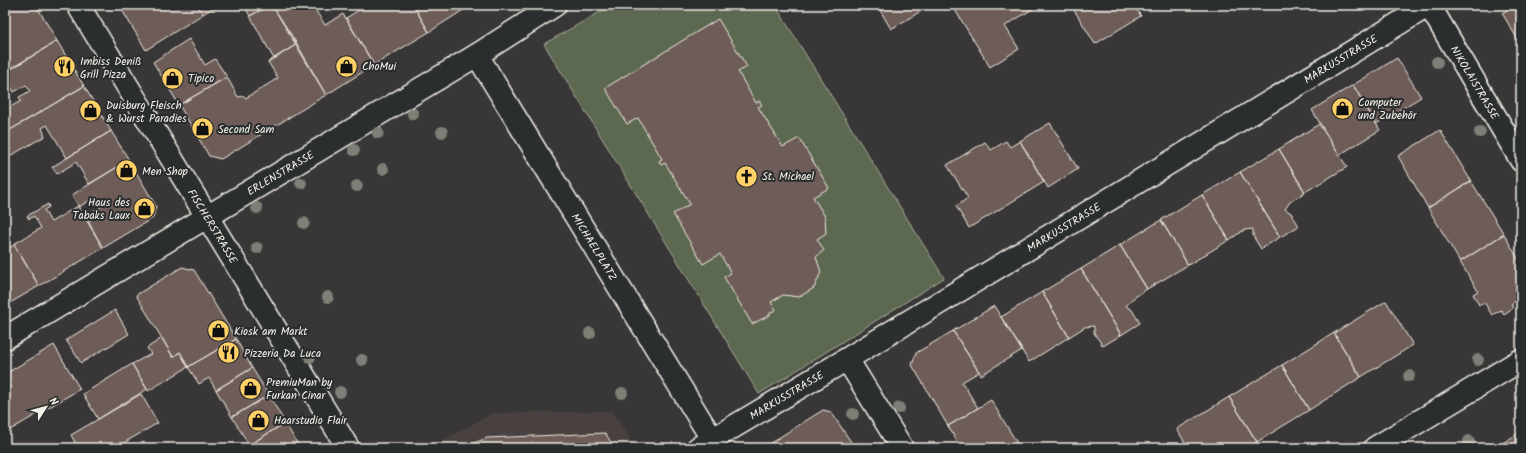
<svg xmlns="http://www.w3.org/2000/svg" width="1526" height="453" font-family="Kalam,sans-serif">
<rect width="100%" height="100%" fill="#383636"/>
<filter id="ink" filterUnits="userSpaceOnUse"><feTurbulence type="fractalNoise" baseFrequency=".025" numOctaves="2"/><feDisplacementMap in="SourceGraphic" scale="8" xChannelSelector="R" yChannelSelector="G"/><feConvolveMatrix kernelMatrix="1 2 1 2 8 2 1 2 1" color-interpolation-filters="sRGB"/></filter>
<g filter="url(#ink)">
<!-- built -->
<path fill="#484140" d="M613,411L636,448H428L493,413Z"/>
<!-- green -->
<path fill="#5c684f" stroke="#a8ac9c" d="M612,5H775L944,278L759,394L544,44Z"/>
<!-- building -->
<path fill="#6e5c58" stroke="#f4f1e8" d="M5,5H14L5,10Z
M14,5H36L57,41L8,71L5,66V10Z
M119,5H197L203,14L146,50Z
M197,5H217L203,14Z
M244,5H269L250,16Z
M269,5H272L297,44L274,59L250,16Z
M272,5H312L325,25L343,14L374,65L326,95Z
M367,5H413L429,32L374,65L346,18Z
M413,5H471L429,32Z
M868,5H931L891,29L877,5L871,9Z
M952,5H1039L1005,26L1019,49L990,67Z
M1071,5H1134L1141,16L1095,44Z
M1515,5H1521V39L1518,40L1502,13Z
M718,19L747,67L738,72L756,103L759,101L762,105L758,107L783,147L799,138L829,188L813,197L826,218L825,219L826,233L817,239L824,250L816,257L821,272L814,288L799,297L783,295L771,302L776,310L770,313V315L752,324L724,277L731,273L720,254L703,264L673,214L690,204L665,163L661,165L659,161L662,159L638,118L627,124L605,88Z
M189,39L205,65L215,59L227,77L179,105L153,62Z
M1521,39V49L1517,41Z
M57,41L84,86L5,133V110L21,101L19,97L30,91L26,85L14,92L5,76V72Z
M297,44L326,95L221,159L209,156L179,105L227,77L238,97L244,96L246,98L278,78L268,62Z
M1397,58L1421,97L1376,124L1353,85Z
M1353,85L1380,130L1339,155L1312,110Z
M84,86L111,131L67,158L47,125L42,128L45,136L5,159V133Z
M1050,123L1078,169L1048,188L1020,141Z
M1319,124L1347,167L1305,192L1279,149Z
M1440,130L1471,181L1428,208L1398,156Z
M111,131L129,160L89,184L76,162L57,174L52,167Z
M1006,141L1010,147L1020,141L1044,182L969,228L956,206L968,198L947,165L985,142L991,150Z
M1279,149L1305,192L1290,202L1285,209L1291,213L1299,226L1280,237L1240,172Z
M129,160L156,206L153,218L103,248L88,221L97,215L93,211L102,206L97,196L79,207L72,195Z
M1240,172L1280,237L1261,249L1253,236V229L1244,230L1229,240L1202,195Z
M1471,181L1504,234L1460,262L1428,208Z
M1202,195L1229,240L1188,265L1161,220Z
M48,204L49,207L44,210L51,222L78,206L103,248L39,286L14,244L41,228L34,216L29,219L27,216Z
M1161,220L1188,265L1147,289L1120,245Z
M1504,234L1521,264V297L1511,304L1513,308L1504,314L1501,310L1492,315L1484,302L1479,305L1473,294L1478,291L1460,262Z
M14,245L39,286L5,306V251Z
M1120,245L1147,289L1132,299L1126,306L1132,310L1140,323L1121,335L1081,269Z
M182,267L194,270L236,339L188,367L180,352L173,357L136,295Z
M1081,269L1121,335L1103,346L1094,333V326L1085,327L1069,337L1042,292Z
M1042,292L1069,337L1029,362L1001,317Z
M1386,301L1413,345L1361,377L1334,333Z
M994,306L1022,350L981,375L953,331Z
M115,310L129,334L81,363L66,340Z
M953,331L979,372L962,382L978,408L948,426L912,365L916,353Z
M1334,333L1361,377L1309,410L1282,365Z
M162,338L173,357L180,352L188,367L148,391L132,364L151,354L147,348Z
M236,339L252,368L216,390L209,378L199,384L188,367Z
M54,345L80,389L5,433V374Z
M132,364L147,389L98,419L83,394Z
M1282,365L1309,410L1257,442L1229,397Z
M252,368L269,395L232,417L216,390Z
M141,394L158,423L115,448H78L71,435Z
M269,395L285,423L249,445L232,417Z
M1229,397L1257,442L1248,448H1188L1177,429Z
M991,400L1020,448H961L948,426Z
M823,410L831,412L855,448H764V447Z
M285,423L300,448H244L249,445Z
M1521,432V448H1494Z
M605,433L615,448H461L487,438Z"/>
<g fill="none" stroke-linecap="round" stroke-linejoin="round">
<defs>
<g id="street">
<path id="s1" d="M78,5L348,448"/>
<path id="s2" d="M1429,5L1521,160"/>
<path id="s3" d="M477,55L712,439"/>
<path id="s4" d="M5,338L477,55L555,5"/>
<path d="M847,359L902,448"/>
<path id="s5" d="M698,448L847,359L1429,5"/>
<path d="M1375,448L1521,360"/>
</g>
</defs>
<!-- street casing -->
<use href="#street" stroke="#f4f1e8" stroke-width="25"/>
<!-- street -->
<use href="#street" stroke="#2a2d2e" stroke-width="22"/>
</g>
<!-- trees -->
<g fill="#7e7f76">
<circle cx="1437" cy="62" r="6"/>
<circle cx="413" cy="114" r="6"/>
<circle cx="442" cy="132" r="6"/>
<circle cx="1480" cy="132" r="6"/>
<circle cx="378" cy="133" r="6"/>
<circle cx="354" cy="150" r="6"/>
<circle cx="383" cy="169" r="6"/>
<circle cx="301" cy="183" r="6"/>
<circle cx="357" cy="186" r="6"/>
<circle cx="257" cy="208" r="6"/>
<circle cx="304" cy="223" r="6"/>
<circle cx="257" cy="248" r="6"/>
<circle cx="328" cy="297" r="6"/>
<circle cx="590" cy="333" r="6"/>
<circle cx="310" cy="357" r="6"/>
<circle cx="362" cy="360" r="6"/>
<circle cx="1478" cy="360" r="6"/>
<circle cx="1409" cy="376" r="6"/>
<circle cx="340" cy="392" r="6"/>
<circle cx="622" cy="393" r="6"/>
<circle cx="899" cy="408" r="6"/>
<circle cx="853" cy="414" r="6"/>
<circle cx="1469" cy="441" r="6"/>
</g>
</g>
<!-- icons -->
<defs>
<symbol id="shop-disc" viewBox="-11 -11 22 22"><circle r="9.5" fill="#ffd166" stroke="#2a2d2e"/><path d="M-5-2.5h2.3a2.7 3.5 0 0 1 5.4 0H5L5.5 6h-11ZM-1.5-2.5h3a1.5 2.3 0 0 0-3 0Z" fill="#111"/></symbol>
<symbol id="restaurant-disc" viewBox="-11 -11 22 22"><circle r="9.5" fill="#ffd166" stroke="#2a2d2e"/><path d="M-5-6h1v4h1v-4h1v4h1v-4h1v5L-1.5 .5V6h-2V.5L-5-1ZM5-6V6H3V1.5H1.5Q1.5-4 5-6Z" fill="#111"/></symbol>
<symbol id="church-disc" viewBox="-11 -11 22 22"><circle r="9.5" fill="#ffd166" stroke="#2a2d2e"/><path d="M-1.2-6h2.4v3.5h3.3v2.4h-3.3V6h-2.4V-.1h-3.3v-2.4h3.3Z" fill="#111"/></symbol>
</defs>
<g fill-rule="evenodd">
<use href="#shop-disc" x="334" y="54" width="25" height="25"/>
<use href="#restaurant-disc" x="52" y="54" width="25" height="25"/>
<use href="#shop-disc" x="160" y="66" width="25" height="25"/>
<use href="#shop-disc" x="1330" y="96" width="25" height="25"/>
<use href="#shop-disc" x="78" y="98" width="25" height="25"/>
<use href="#shop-disc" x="190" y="116" width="25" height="25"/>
<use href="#shop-disc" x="114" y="158" width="25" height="25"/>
<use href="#church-disc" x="734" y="164" width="25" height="25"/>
<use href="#shop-disc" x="132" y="196" width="25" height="25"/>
<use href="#shop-disc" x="206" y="318" width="25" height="25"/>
<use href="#restaurant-disc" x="216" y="340" width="25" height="25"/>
<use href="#shop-disc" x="238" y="376" width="25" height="25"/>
<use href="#shop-disc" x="246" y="408" width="25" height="25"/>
</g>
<g text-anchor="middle" stroke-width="4" stroke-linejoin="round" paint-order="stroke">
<!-- street labels -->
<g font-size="11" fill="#f4f1e8" stroke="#2a2d2e">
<text dy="4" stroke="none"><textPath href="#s5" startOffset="751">MARKUSSTRASSE</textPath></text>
<text dy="4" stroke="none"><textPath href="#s2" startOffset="90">NIKOLAISTRASSE</textPath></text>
<text dy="4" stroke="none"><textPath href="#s4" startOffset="321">ERLENSTRASSE</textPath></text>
<text dy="4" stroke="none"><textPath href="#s1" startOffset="259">FISCHERSTRASSE</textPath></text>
<text dy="4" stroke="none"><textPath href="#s5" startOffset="427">MARKUSSTRASSE</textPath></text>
<text dy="4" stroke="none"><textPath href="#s3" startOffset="225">MICHAELPLATZ</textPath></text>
<text dy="4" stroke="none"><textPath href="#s5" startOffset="103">MARKUSSTRASSE</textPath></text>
</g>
<!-- poi labels -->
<g font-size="11" fill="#f4f1e8" stroke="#2a2d2e" text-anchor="start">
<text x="80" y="65">Imbiss Deniß<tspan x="80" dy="13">Grill Pizza</tspan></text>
<text x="362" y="70">ChoMui</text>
<text x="188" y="82">Tipico</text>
<text x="1358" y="106">Computer<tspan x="1358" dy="13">und Zubehör</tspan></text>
<text x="106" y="109">Duisburg Fleisch<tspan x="106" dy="13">&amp; Wurst Paradies</tspan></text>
<text x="218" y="133">Second Sam</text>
<text x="142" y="175">Men Shop</text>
<text x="762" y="180">St. Michael</text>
<text x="130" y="206" text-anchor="end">Haus des<tspan x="130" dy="13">Tabaks Laux</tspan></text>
<text x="234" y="335">Kiosk am Markt</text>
<text x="244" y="357">Pizzeria Da Luca</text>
<text x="266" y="386">PremiuMan by<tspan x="266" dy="13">Furkan Cinar</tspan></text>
<text x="274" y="424">Haarstudio Flair</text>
</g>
</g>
<!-- margin -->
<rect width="1526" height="453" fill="none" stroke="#2a2d2e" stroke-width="20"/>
<rect x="10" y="10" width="1506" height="433" fill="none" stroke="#f4f1e8" stroke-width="1.5" filter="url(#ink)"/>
<!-- north arrow -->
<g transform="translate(46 407) rotate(54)" stroke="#2a2d2e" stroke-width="3" paint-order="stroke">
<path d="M0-3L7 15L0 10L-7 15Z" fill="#f4f1e8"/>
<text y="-6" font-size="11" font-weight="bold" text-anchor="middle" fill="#f4f1e8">N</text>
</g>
</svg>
